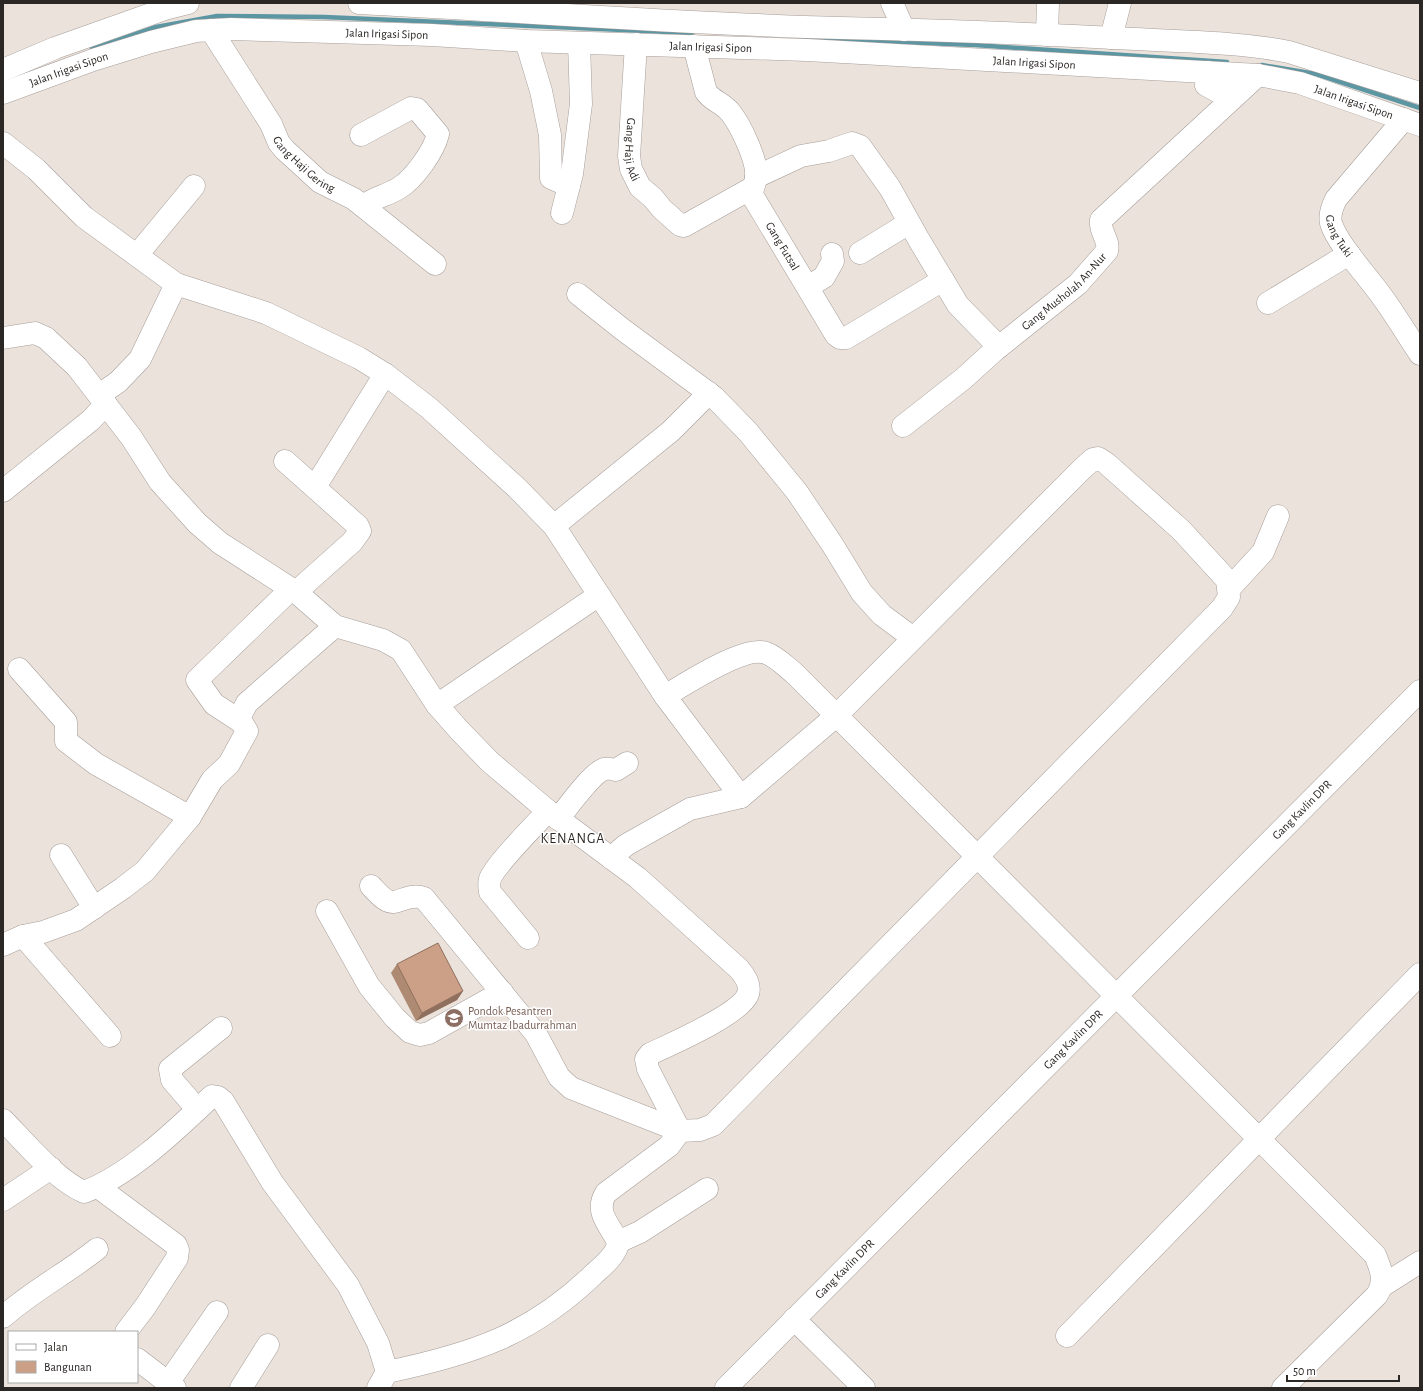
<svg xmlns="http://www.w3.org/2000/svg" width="1423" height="1391" font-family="'Alegreya Sans',sans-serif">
<rect width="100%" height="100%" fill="#ebe2dc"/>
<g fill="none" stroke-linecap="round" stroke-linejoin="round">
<!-- stream -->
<path stroke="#5c96a3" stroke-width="4.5" d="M799,38L975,45L1227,62
M92,49L156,27L217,16L324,17L692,33
M1262,65L1316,74L1420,108"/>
<defs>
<g id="minor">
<path d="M359,3C519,11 680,24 841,28C939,30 1037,34 1135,39C1187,42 1239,42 1289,52L1420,93"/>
<path d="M892,3L904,30"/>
<path id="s1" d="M211,30L271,124L279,143L285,150L320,182L354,199L435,264"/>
<path d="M1047,35L1048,3"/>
<path d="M1111,38L1120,3"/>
<path d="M526,41L541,91L550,135L551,178L569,186"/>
<path id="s2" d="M636,44L629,156L631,169L640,187L653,198L662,209L680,225L684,226L752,188"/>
<path id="s3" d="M694,46L706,92C712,101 723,103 730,112C740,124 758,161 756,177C756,183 752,188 752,195L836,335L840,338H846L943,280"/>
<path d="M3,70L55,48L168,8L188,3"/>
<path d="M1208,72L1206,85L1217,91L1221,89L1232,74"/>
<path id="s4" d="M3,93L93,60L151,42L196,31L231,29L432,35L526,41L807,50L1258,75L1300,83L1420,125"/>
<path id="s5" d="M1404,119L1336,199C1332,207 1329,215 1331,223C1337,244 1370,279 1383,298C1396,316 1408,336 1420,354"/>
<path d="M361,135L411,108L417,109L438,134C434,151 414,179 399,188C386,196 375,197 363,206"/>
<path d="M3,143L36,169L84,217L176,284L266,313L359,358L385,374L429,408L518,489L554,526L665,696L741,797"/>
<path d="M756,177L801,156L829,151L852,143L860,146L890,188L919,240L958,305L999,347"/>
<path d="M562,213L572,174L581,104L579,43"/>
<path d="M860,253L909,223"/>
<path d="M137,255L194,186"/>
<path d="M808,287L824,277L833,261L832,254"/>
<path d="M578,294L622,329L714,397L748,432L797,492L832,544L862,593L882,615L913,638"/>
<path d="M1268,303L1349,254"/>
<path d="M3,338L35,333L46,338L77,367L131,437L160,482L197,523L220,543L296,592L335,626L383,640L401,650L437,705L459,730L490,762L548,811L638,878L739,969C745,976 751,985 748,994C741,1014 671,1044 650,1054L646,1059L648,1069L680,1131"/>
<path d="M99,395L118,382L140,359L176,284"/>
<path id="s6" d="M903,426L963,379L995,350L1078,284L1107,251C1110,240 1099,232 1101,220L1258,75"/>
<path d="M285,461L358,526L360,531L352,542L296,592"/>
<path d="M315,487L385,374"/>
<path d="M3,491L91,420L106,404"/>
<path d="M554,526L671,431L709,393"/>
<path d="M1229,589L1263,552L1278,516"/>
<path d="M19,669L66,722V741L96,764L190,817"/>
<path d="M665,696C685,684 745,645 766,653C777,657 785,666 794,673L1375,1255C1381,1269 1386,1281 1377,1295L1283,1388"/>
<path d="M437,705L599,595"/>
<path d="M240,721L214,704L197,680L291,589"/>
<path d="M558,819C568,807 591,774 604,769C608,768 612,769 616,770L627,763"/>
<path d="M61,855L94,908"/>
<path d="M371,886C376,891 381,898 388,901C397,906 408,892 424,898L536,1034L559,1077L571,1088L680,1131L700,1130L713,1125L1222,608L1229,597L1227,580L1181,530L1106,463L1098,458L1093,459L1082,469L836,716L741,797L690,809L626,845L611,858"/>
<path d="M327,911L369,986L395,1018L410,1032L420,1035L429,1033L502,992"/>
<path d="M23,936L110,1036"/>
<path d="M528,938L490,892C489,887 489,883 490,879C495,865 535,825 548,811"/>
<path d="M3,945L23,936L43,932L76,920L123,888L145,871L190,817L212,780L229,764L247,731L239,718L247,703L335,626"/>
<path d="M197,1109L172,1080L170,1069L221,1028"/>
<path d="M3,1120C25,1142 56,1180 84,1192C130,1175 177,1129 212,1096L218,1097L223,1101L272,1182L348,1285L378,1343L387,1372L378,1388"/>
<path d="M98,1187L176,1245L178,1250L177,1258L145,1307L126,1332"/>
<path d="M3,1200L51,1168"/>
<path d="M618,1242L640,1232L707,1189"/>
<path d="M1382,1286L1420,1262"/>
<path d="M3,1317C32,1291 67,1273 97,1249"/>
<path d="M794,1319L864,1388"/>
<path d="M1067,1336L1420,974"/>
<path d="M137,1359L175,1388"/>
<path d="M387,1372C473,1354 531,1335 595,1273C603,1266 618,1253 618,1242C610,1225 594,1212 606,1193L669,1146L680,1131"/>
<path d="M168,1383L217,1312"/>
<path d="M241,1388L268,1345"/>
<path id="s7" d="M726,1388L1420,691"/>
</g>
</defs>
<!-- minor casing -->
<use href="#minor" stroke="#a79e99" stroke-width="23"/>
<!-- minor -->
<use href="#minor" stroke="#fff" stroke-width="22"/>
</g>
<!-- wall -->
<path fill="#af8a73" d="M397,964L463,991L457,1000L416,1021L391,973Z"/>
<!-- shaded-wall -->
<path fill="#8f705e" d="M463,991L457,1000L416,1021L422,1013Z"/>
<!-- building -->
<path fill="#cca086" stroke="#8f705e" d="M438,943L463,991L422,1013L397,964Z"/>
<!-- icons -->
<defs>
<symbol id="school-disc" viewBox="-11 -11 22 22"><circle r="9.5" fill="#8d6e63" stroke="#fff"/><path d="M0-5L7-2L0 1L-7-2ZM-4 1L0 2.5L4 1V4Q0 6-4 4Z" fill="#fff"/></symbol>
</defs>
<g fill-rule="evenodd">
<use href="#school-disc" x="443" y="1007" width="22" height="22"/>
</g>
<g text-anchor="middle" stroke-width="3" stroke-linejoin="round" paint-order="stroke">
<!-- street labels -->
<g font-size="12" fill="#2b2725" stroke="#fff">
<text dy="4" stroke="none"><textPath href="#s4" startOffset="394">Jalan Irigasi Sipon</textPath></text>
<text dy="4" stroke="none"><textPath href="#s4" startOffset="718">Jalan Irigasi Sipon</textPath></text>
<text dy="4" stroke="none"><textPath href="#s4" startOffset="1042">Jalan Irigasi Sipon</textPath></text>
<text dy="4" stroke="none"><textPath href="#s4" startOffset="70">Jalan Irigasi Sipon</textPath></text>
<text dy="4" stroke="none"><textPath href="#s4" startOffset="1366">Jalan Irigasi Sipon</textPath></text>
<text dy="4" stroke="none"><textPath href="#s2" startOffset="106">Gang Haji Adi</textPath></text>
<text dy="4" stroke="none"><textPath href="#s1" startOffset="165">Gang Haji Gering</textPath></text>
<text dy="4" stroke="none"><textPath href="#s5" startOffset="145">Gang Tuki</textPath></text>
<text dy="4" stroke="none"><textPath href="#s3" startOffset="228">Gang Futsal</textPath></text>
<text dy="4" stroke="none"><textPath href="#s6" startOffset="210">Gang Musholah An-Nur</textPath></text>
<text dy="4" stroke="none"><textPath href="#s7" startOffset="816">Gang Kavlin DPR</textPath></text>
<text dy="4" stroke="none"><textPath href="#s7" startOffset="492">Gang Kavlin DPR</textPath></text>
<text dy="4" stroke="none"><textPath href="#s7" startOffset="168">Gang Kavlin DPR</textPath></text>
</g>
<!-- education labels -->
<g font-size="12" fill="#785e54" stroke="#fff" text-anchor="start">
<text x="468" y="1015">Pondok Pesantren<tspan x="468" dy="14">Mumtaz Ibadurrahman</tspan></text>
</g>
<!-- quarter labels -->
<g font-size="14" letter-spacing="1" fill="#2b2725" stroke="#fff">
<text x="573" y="843">KENANGA</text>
</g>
</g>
<!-- border -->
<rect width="1423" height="1391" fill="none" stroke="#2b2725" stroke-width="8"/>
<!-- legend -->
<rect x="8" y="1331" width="130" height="52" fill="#ffffff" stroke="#aaa9a8"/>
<rect x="16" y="1344" width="20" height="6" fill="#ffffff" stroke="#aaa9a8"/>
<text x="44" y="1351" font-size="12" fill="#2b2725">Jalan</text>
<rect x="16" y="1361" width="20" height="12" fill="#cca086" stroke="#aaa9a8"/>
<text x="44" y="1371" font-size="12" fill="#2b2725">Bangunan</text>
<!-- scale -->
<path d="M1287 1375v6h112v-6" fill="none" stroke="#2b2725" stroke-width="2"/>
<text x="1293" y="1375" font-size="12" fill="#2b2725" stroke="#ffffff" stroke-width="3" paint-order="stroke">50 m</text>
</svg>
